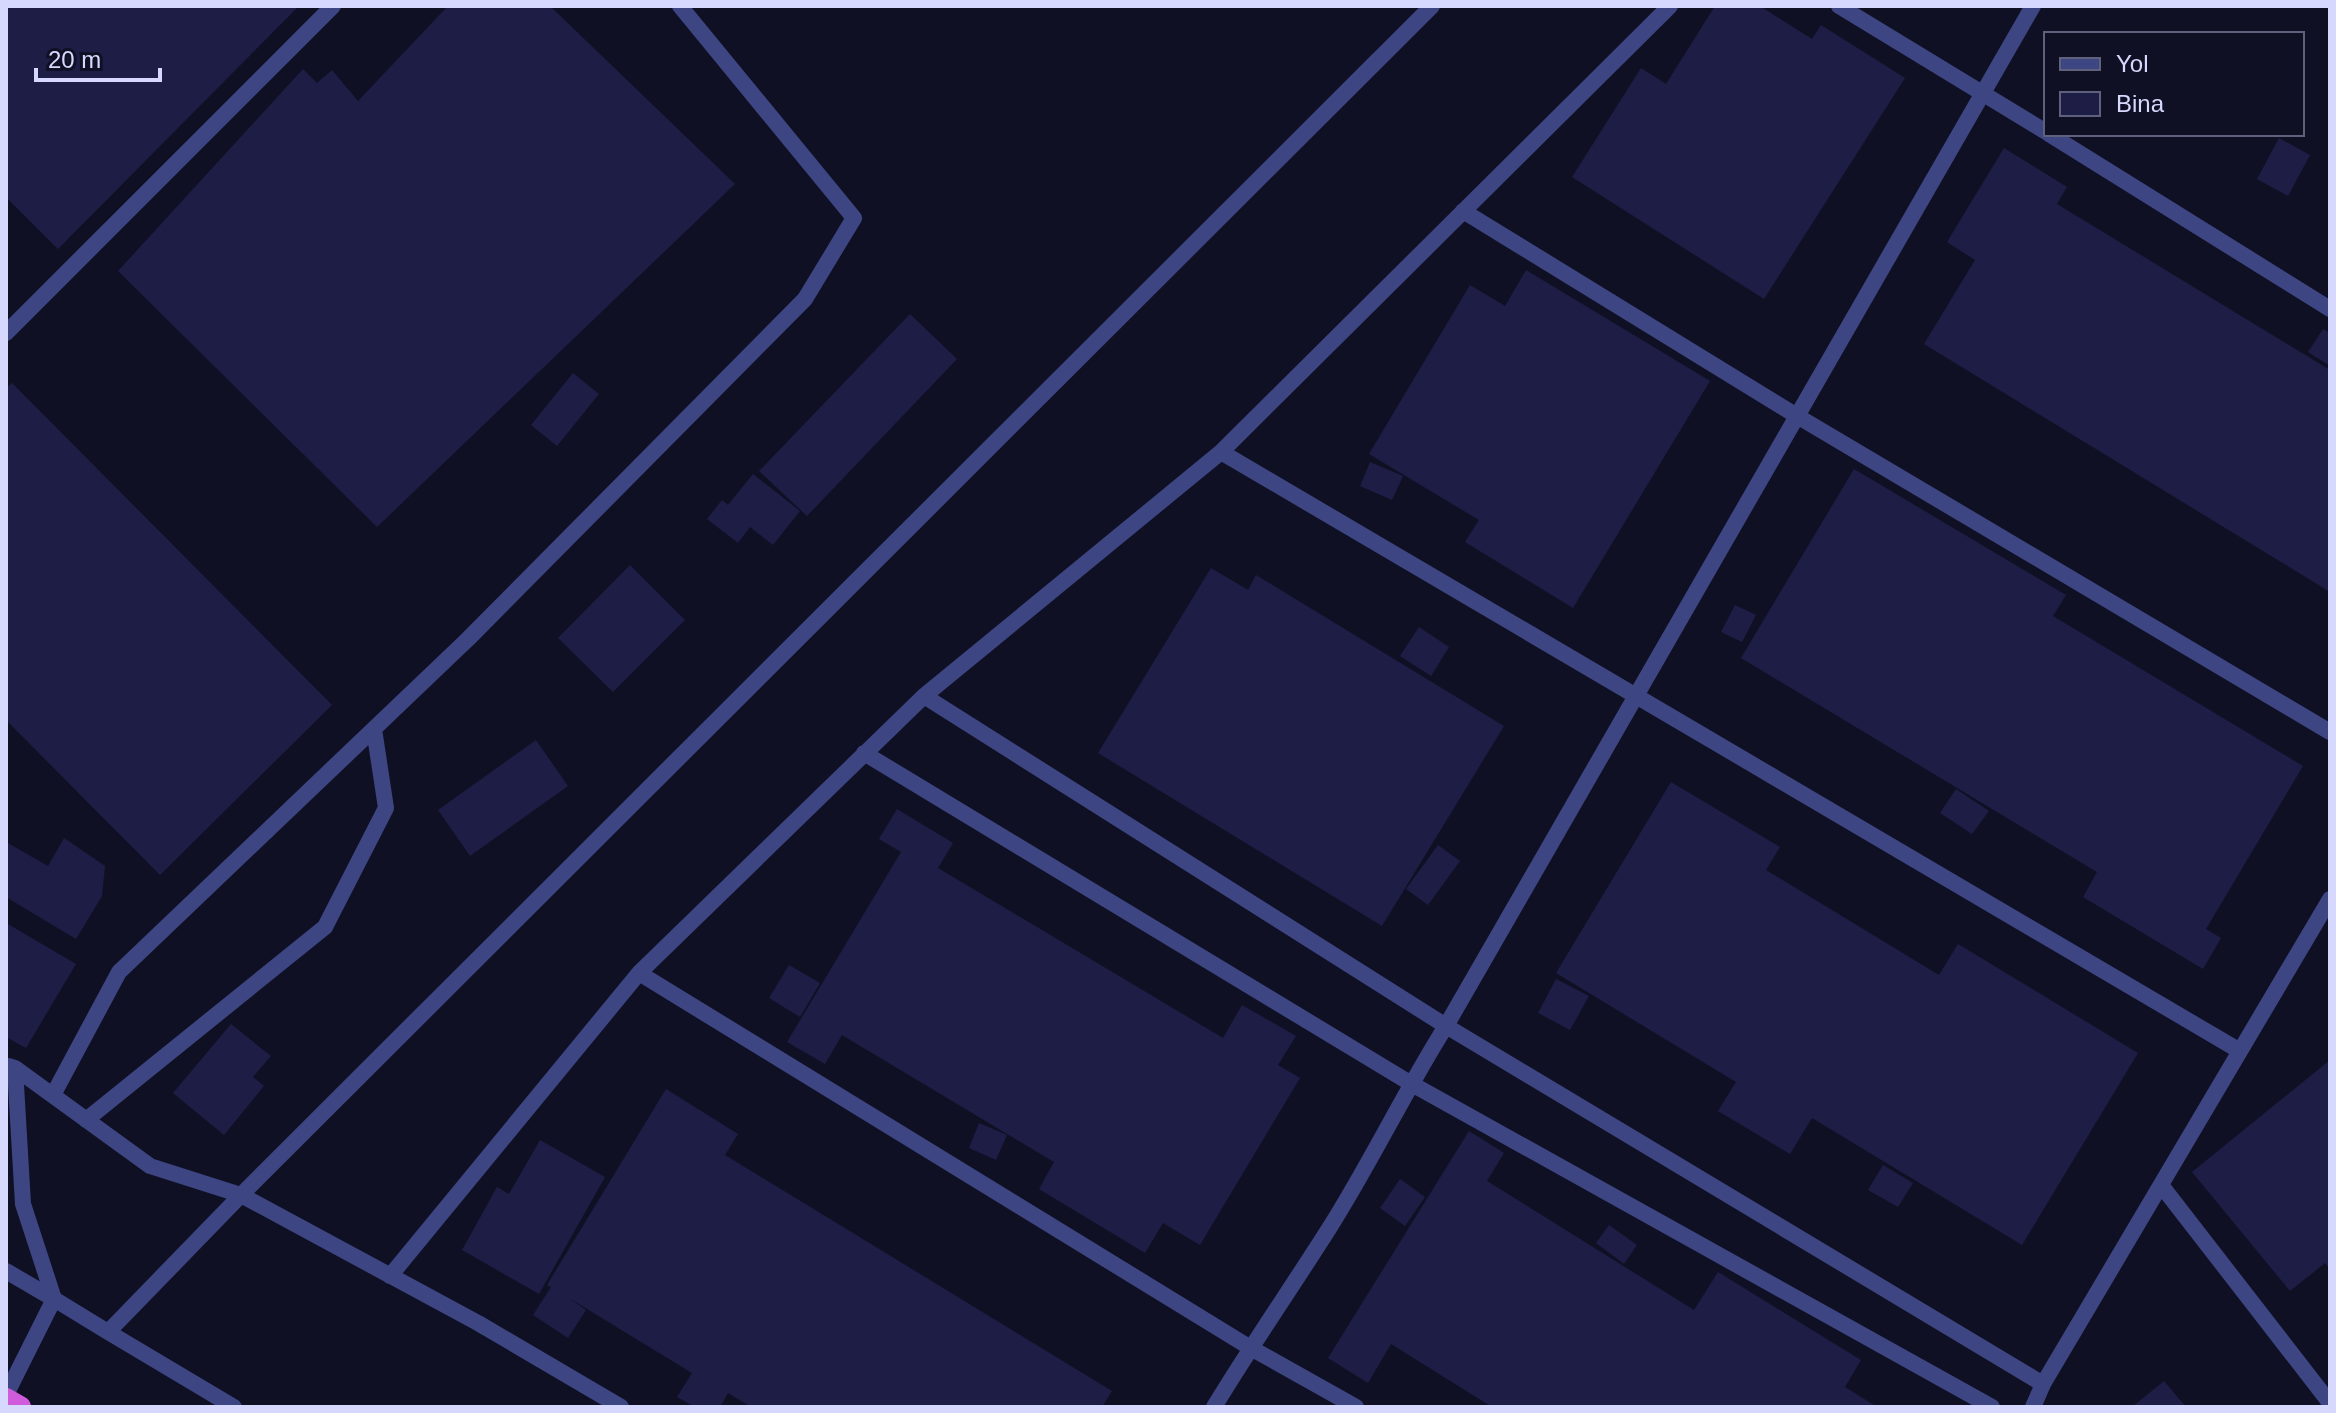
<svg xmlns="http://www.w3.org/2000/svg" width="2336" height="1413" font-family="Arial,sans-serif">
<rect width="100%" height="100%" fill="#101025"/>
<!-- building -->
<path fill="#1e1d45" d="M6,6H299L58,249L6,197Z
M448,6H550L735,184L377,527L118,271L303,69L317,83L332,70L358,101Z
M1715,6H1760L1812,39L1821,25L1905,78L1764,299L1572,177L1641,68L1666,84Z
M2279,138L2310,155L2288,196L2257,179Z
M2004,148L2067,187L2057,204L2330,370V592L1924,344L1975,260L1947,242Z
M1526,270L1710,381L1573,608L1465,542L1479,520L1369,454L1470,285L1505,306Z
M910,314L957,359L807,516L759,471Z
M2323,329L2330,333V366L2308,352Z
M573,373L599,394L557,446L531,425Z
M12,383L332,705L160,875L6,720V388Z
M1370,462L1403,476L1392,500L1360,486Z
M1854,469L2066,595L2053,616L2303,766L2206,929L2221,938L2203,969L2083,897L2097,872L1741,658Z
M753,474L800,511L773,545L750,527L738,543L707,519L722,500L728,505Z
M630,565L685,620L613,692L558,638Z
M1211,568L1248,590L1256,575L1504,726L1382,926L1098,753Z
M1735,605L1756,615L1742,642L1721,632Z
M1419,627L1449,647L1431,676L1400,656Z
M536,740L568,786L470,856L438,810Z
M1671,782L1780,847L1766,870L1939,975L1958,944L2138,1053L2022,1245L1812,1118L1790,1154L1718,1111L1736,1082L1556,973Z
M1956,789L1989,811L1972,834L1940,813Z
M897,809L953,843L938,868L1223,1038L1242,1005L1296,1036L1278,1065L1300,1078L1200,1245L1163,1223L1145,1253L1039,1189L1054,1162L842,1035L825,1064L787,1042L901,852L879,839Z
M64,838L105,866L102,896L76,939L6,897V842L48,866Z
M1438,845L1460,861L1428,905L1406,889Z
M6,923L76,964L26,1048L6,1037Z
M789,965L820,983L800,1017L769,998Z
M1556,979L1589,996L1570,1030L1538,1013Z
M231,1024L271,1056L253,1077L264,1086L224,1135L173,1093Z
M2330,1060V1269L2325,1263L2290,1291L2192,1172Z
M666,1089L738,1134L725,1155L1112,1391L1102,1407H751L728,1393L720,1407H695L677,1397L692,1373L569,1298L586,1310L568,1338L533,1315L551,1287L547,1285Z
M979,1123L1007,1135L996,1160L969,1148Z
M1469,1131L1504,1153L1487,1181L1694,1310L1718,1272L1861,1360L1845,1387L1877,1407H1492L1391,1344L1368,1383L1328,1358Z
M540,1140L605,1177L539,1294L462,1250L497,1187L509,1194Z
M1883,1165L1913,1183L1898,1207L1868,1190Z
M1400,1179L1425,1197L1405,1226L1380,1208Z
M1609,1225L1637,1245L1624,1264L1596,1243Z
M2164,1381L2186,1407H2132Z"/>
<g fill="none" stroke-linecap="round" stroke-linejoin="round">
<!-- service -->
<path stroke="#3d4682" stroke-width="16" d="M6,333L333,6
M9,1066L15,1068L23,1204L54,1299
M15,1068L150,1166L241,1195
M53,1095L119,972L468,639L805,299L854,218L680,6
M86,1120L325,927L386,808L374,729
M6,1271L54,1299"/>
<!-- minor -->
<path stroke="#3d4682" stroke-width="16" d="M1839,6L2046,132
M2049,134L2330,309
M1463,211L1797,416L2330,732
M1221,452L2240,1051
M924,696L1446,1026L2043,1384
M864,753L1410,1083L1992,1407
M639,973L1249,1347L1356,1407
M2161,1185L2330,1403
M241,1195L478,1323L621,1407
M390,1276L639,973L924,696L1221,452L1670,6
M108,1332L234,1407
M6,1395L54,1299L108,1332L241,1195L1432,6
M1214,1407C1251,1346 1292,1287 1330,1227C1371,1162 1405,1091 1446,1026L2033,6
M2033,1407L2043,1384L2330,899"/>
<!-- trunk -->
<path stroke="#d05cdc" stroke-width="22" d="M6,1399L20,1407"/>
</g>
<!-- border -->
<rect width="2336" height="1413" fill="none" stroke="#d6d8fd" stroke-width="16"/>
<!-- legend -->
<rect x="2044" y="32" width="260" height="104" fill="#101025" stroke="#5f607b" stroke-width="2"/>
<rect x="2060" y="58" width="40" height="12" fill="#3d4682" stroke="#5f607b" stroke-width="2"/>
<text x="2116" y="72" font-size="24" fill="#d6d8fd">Yol</text>
<rect x="2060" y="92" width="40" height="24" fill="#1e1d45" stroke="#5f607b" stroke-width="2"/>
<text x="2116" y="112" font-size="24" fill="#d6d8fd">Bina</text>
<!-- scale -->
<path d="M36 68v12h124v-12" fill="none" stroke="#d6d8fd" stroke-width="4"/>
<text x="48" y="68" font-size="24" fill="#d6d8fd" stroke="#101025" stroke-width="6" paint-order="stroke">20 m</text>
</svg>
